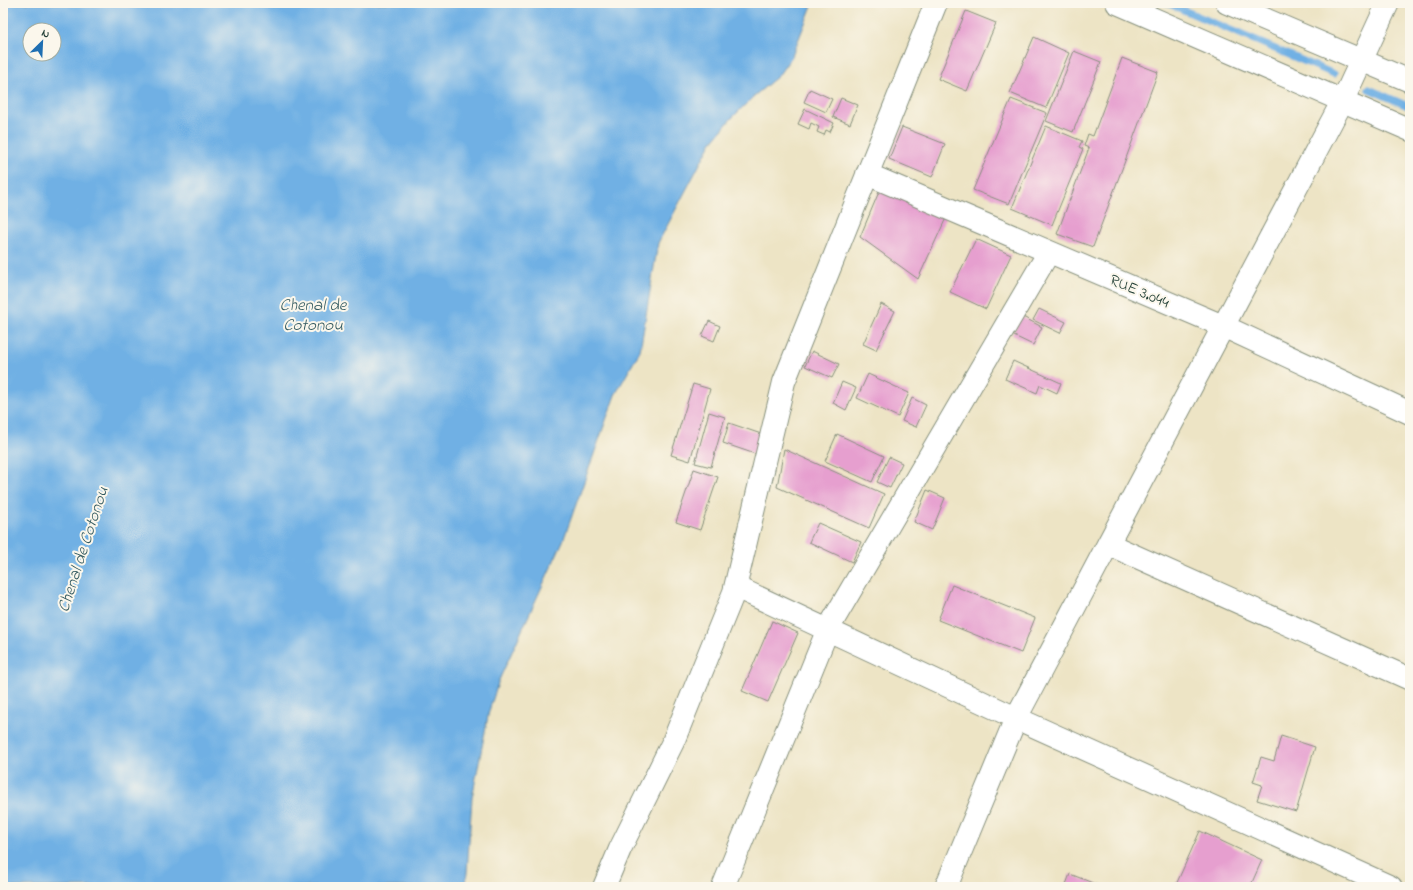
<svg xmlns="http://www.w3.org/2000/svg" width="1413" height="890" font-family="'Indie Flower',sans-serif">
<rect width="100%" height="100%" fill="#fbf7ec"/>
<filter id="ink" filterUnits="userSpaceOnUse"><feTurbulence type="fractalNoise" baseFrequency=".025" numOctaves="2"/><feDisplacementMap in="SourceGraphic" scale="8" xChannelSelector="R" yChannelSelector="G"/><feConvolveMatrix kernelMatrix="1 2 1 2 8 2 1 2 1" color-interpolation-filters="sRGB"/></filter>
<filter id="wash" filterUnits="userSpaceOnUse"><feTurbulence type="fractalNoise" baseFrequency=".012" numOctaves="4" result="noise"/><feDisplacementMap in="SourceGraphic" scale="16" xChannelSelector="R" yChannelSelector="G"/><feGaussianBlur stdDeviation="0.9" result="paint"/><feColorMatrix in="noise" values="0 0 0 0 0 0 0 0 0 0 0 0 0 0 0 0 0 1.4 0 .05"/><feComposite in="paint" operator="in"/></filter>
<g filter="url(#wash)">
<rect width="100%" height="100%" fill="#ede4c5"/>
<!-- water -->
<path fill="#70b0e4" stroke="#48768c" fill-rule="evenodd" d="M3,3H813L792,56L778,76L754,96L730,120L711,143L658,243L640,351L615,395L563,541L499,680L489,711L472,798L466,887H3ZM30,30H54V54H30Z"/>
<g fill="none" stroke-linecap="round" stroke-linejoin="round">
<!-- stream -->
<path stroke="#70b0e4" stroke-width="7" d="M1167,3L1334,74
M1369,89L1410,107"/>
</g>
<g id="blocks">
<!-- building -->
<path fill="#e69fcf" d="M966,11L996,23L967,91L938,79Z
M1034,37L1069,53L1046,108L1010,93Z
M1074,51L1101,62L1073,132L1046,121Z
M1122,58L1158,72L1093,247L1057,234L1089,148L1084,146L1088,134L1093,136Z
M810,89L832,99L826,112L804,102Z
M841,98L858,105L850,124L833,117Z
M1011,99L1047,113L1009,204L973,190Z
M805,109L834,123L830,132L826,130L824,135L817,132L819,127L811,123L809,129L798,124Z
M1046,126L1082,141L1079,147L1083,149L1052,225L1012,208Z
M902,127L945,144L932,177L889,159Z
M881,187L946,218L918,279L860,237Z
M976,239L1011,255L986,309L950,292Z
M881,304L895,311L876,350L863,344Z
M1039,309L1066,322L1060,333L1033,320Z
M1021,316L1042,327L1033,345L1012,335Z
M709,321L720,326L714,341L702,336Z
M812,351L839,364L832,378L805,366Z
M1013,361L1061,383L1057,393L1040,385L1037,393L1005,379Z
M868,374L909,393L898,417L857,398Z
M842,382L856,388L846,410L833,403Z
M693,384L710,389L690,461L671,455Z
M912,398L926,405L916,427L902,421Z
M709,412L725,417L711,467L695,463Z
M729,423L770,437L764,457L723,443Z
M837,434L884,456L872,482L825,461Z
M784,449L884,494L869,528L777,487Z
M889,457L902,463L890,488L877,482Z
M694,469L718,477L700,530L676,522Z
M927,490L945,498L932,530L914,522Z
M818,523L861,542L852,562L809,542Z
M952,585L1035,618L1021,653L938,620Z
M772,621L798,633L768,702L742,691Z
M1281,736L1315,747L1296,812L1257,800L1262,785L1253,782L1261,757L1274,761Z
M1200,831L1262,860L1250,887H1175Z
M1070,874L1103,887H1065Z"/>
</g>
</g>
<g filter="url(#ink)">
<use href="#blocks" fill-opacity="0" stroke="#86907c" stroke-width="1"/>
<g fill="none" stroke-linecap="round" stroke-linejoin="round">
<defs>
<path id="minor" d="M867,174L1223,326L1410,413
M1108,544L1410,679
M736,587L1016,718L1391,887
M604,887L620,849L673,742L734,592L784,382L936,3
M723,887L828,629L1049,252
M946,887L1016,718L1343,100L1388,3"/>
<path id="tertiary" d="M1117,3L1410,130
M1227,3L1410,81"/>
</defs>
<!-- minor casing -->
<use href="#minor" stroke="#86907c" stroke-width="24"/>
<!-- tertiary casing -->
<use href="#tertiary" stroke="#86907c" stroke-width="24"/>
<!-- minor -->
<use href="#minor" stroke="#fff" stroke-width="22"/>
<!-- tertiary -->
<use href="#tertiary" stroke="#fff" stroke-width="22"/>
</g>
</g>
<g text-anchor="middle" stroke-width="4" stroke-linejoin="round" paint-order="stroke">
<!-- street labels -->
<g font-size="16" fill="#1f3d34" stroke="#fbf7ec">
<text transform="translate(1140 290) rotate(23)" y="6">RUE 3.044</text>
</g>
<!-- water labels -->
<g font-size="17" font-style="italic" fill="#335a60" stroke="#fbf7ec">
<text x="313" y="310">Chenal de<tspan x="313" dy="20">Cotonou</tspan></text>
<text transform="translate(82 549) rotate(-72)" y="6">Chenal de Cotonou</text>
</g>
</g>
<!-- margin -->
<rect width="1413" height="890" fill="none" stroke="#fbf7ec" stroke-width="16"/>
<!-- north arrow -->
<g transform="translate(42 42) rotate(24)"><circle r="19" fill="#fbf7ec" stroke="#a3ada2"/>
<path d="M0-3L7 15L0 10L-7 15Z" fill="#1f6fb2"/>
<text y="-6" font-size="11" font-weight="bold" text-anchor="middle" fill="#1f3d34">N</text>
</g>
</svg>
